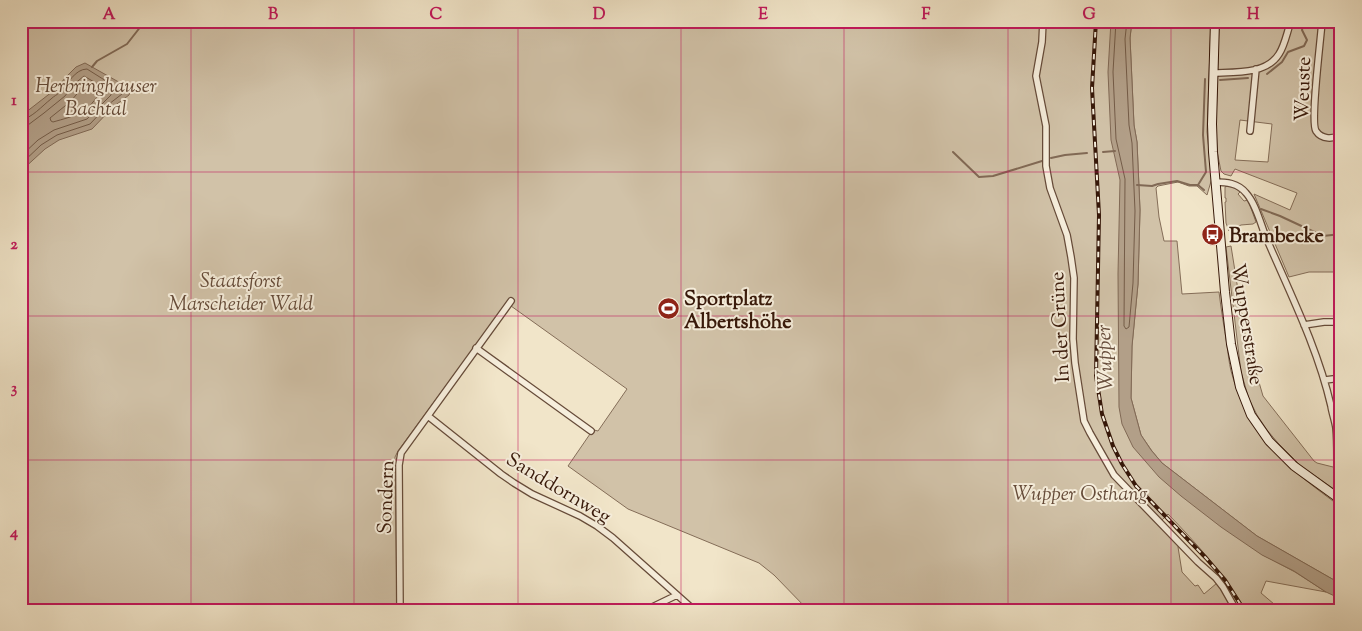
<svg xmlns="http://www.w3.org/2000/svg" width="1362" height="631" font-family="'Sorts Mill Goudy',serif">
<rect width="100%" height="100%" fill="#f1e5c9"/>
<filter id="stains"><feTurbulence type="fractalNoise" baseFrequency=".004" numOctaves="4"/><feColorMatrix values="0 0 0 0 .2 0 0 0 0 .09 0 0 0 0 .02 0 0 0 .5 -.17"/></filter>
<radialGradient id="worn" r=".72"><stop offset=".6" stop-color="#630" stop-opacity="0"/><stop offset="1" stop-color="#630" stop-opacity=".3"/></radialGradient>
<!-- green -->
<path fill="#d1c2a8" stroke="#846d58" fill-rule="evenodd" d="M21,21H1121L1125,391L1139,444L1263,555L1295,572L1326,592L1266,581L1261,593L1281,610H1246C1224,574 1197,544 1168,514L1158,524L1179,545L1178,547L1182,572L1195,586L1198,585L1204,594L1217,583L1233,610H808L774,575L759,563L628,509L568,466L590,434L594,430L598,431L627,389L511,306L508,301L398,451L395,457L397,610H21Z
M1132,21H1211L1207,132L1212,178L1207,195L1197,186H1189L1178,182L1158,186L1156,188L1159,217L1164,241H1177L1182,294L1219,292C1221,309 1224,327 1227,345C1228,353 1229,363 1231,371C1250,441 1286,466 1341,507V584L1257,536L1162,463L1152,451L1141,435L1131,398L1132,346L1138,284L1140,210L1137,142L1134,125L1130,38Z
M1219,21H1341V272H1309L1289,277L1254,194L1290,210L1297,193L1235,169L1231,176L1224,174L1221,171L1217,151L1216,124ZM1240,120L1272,124L1268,162L1235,160Z
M1227,186L1235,188L1240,192L1238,194L1244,201L1248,200L1256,222L1253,224L1241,225L1229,231L1226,223L1225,202H1226V198H1225V187Z
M1231,246L1245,334L1263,396L1314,461L1317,463L1341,469V494L1301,466L1278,443L1267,430L1257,415L1249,399L1241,372L1226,247Z"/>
<!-- water -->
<path fill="#b29f88" stroke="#816955" d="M1111,21H1132L1130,38L1134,125L1137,142L1140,210L1138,284L1132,346L1131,398L1141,435L1151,450L1162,463L1257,536L1341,584V599L1326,592L1294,571L1262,555L1221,527L1181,496L1159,477L1133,447L1122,424L1119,407L1118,274L1120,180L1111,140L1108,72Z
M85,63L124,85L130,92L129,95L113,107L92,129L59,140L45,149L21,171V116L57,88L65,78L76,67Z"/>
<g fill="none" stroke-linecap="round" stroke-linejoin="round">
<!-- shore -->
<path stroke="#745c48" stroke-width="1" d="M1116,21L1113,72L1116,139L1125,179L1124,326L1126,329L1129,327L1133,283L1135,211L1132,143L1129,125L1125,39L1127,21
M85,85L97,92L99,94C86,114 74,116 53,122L51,121L50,118L70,102Z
M21,120C32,118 42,106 51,99C54,96 57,95 60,92C68,84 75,69 87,69L122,91V94L109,104L90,124L57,135L41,145L21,164
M21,126L28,125L44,113L65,96L73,85L84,76L111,92V95L87,119L54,130L38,140L21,156"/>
<!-- stream -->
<path stroke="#816955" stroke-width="2" d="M92,67L97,61L127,44L145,21
M1267,74L1282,62L1288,52L1304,46L1307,40L1302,30L1304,21
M1220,80L1248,78
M953,152L979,177L993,176L1042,161
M1103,152L1115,151
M1051,158L1065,155L1087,153
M1137,185L1152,186L1158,184L1177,181L1190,185H1198L1204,190
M1198,185L1206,172L1203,135L1205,79
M1261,209L1280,216L1323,236L1341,234"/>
<defs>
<path id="street" d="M1043,21L1042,42L1036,76L1046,126V166L1050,188L1067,235L1071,257L1074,278L1073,339L1075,363L1084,421L1090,433L1114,475L1198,562L1216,578L1223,587L1236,610
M1322,21C1321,38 1310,122 1316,131C1322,140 1333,139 1341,135
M1213,73C1234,72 1266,75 1279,54C1285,45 1287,32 1291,21
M1250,131L1256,69
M1215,182C1226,182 1238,183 1246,193C1257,205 1261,227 1268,242C1291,295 1318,349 1331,406C1332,413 1335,421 1336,428C1337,438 1337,449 1337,459
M1304,325L1324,322H1341
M476,348L591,431
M1325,380L1341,378
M428,416L501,474L514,483L532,494L580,516L597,526L613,538L694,610
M400,610L399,465L401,453L511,301
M646,610L677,595"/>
<path id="secondary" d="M1215,21L1212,124L1213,152L1225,292L1231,344L1240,387L1251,415L1269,441L1294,466L1341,500"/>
</defs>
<!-- street casing -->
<use href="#street" stroke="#664b39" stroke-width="8"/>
<!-- secondary casing -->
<use href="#secondary" stroke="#371809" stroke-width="10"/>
<!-- street -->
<use href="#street" stroke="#f6eedc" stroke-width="5.5"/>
<!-- secondary -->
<use href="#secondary" stroke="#f6eedc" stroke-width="8"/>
<defs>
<path id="rail" d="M1096,21L1092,88L1099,215L1096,376L1102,414L1113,446L1122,464L1136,486L1206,558L1225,580L1244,610"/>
</defs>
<!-- rail casing -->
<use href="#rail" stroke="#371809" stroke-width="4"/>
<!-- rail -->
<use href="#rail" stroke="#f6eedc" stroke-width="2" stroke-dasharray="5.5" stroke-linecap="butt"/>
</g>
<!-- grid -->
<path fill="none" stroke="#c2185b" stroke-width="1" stroke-opacity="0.55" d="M191,21V610M354,21V610M518,21V610M681,21V610M844,21V610M1008,21V610M1171,21V610M21,172H1341M21,316H1341M21,460H1341"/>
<!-- icons -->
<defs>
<symbol id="bus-disc" viewBox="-11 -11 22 22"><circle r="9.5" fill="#8f2418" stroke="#f6eedc"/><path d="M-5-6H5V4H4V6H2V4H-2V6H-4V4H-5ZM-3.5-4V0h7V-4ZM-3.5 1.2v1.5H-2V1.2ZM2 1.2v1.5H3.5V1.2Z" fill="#fff"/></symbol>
<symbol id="stadium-disc" viewBox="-11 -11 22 22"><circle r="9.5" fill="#8f2418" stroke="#f6eedc"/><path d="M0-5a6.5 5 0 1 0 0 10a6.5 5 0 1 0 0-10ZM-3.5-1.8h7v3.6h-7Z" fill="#fff"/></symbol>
</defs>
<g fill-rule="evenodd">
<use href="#bus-disc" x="1200" y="222" width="25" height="25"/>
<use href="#stadium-disc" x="656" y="296" width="25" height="25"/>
</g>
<g text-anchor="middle" stroke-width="4" stroke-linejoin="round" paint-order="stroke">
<!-- park labels -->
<g font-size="20" font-style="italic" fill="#654b39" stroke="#f6eedc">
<text x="96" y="92">Herbringhauser<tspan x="96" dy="23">Bachtal</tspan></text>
<text x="241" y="287">Staatsforst<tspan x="241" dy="23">Marscheider Wald</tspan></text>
<text x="1080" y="500">Wupper Osthang</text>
</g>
<!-- street labels -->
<g font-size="20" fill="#371809" stroke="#f6eedc">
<text transform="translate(1302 89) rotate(-88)" y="7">Weuste</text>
<text transform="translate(1248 324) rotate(81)" y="7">Wupperstraße</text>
<text transform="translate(1059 327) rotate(-93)" y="7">In der Grüne</text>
<text transform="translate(559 487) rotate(31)" y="7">Sanddornweg</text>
<text transform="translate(385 497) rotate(-88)" y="7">Sondern</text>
</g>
<!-- poi labels -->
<g font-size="20" font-weight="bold" fill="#371809" stroke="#f6eedc" text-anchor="start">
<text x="1229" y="242">Brambecke</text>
<text x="684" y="305">Sportplatz<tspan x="684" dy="23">Albertshöhe</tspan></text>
</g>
<!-- water labels -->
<g font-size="21" font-style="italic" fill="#684e3c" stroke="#f6eedc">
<text transform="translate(1104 358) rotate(-92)" y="7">Wupper</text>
</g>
</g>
<!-- margin -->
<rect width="1362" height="631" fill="none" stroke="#f1e5c9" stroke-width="55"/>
<rect x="28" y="28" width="1306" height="576" fill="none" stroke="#c2185b" stroke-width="2"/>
<g font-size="16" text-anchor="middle" font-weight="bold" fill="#c2185b">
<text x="109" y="19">A</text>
<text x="273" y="19">B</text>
<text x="436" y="19">C</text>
<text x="599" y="19">D</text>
<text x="763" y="19">E</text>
<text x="926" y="19">F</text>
<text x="1089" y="19">G</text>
<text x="1253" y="19">H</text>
<text x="14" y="105">1</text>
<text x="14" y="249">2</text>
<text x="14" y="393">3</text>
<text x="14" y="537">4</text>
</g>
<rect width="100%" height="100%" filter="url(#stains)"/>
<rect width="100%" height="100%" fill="url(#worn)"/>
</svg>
